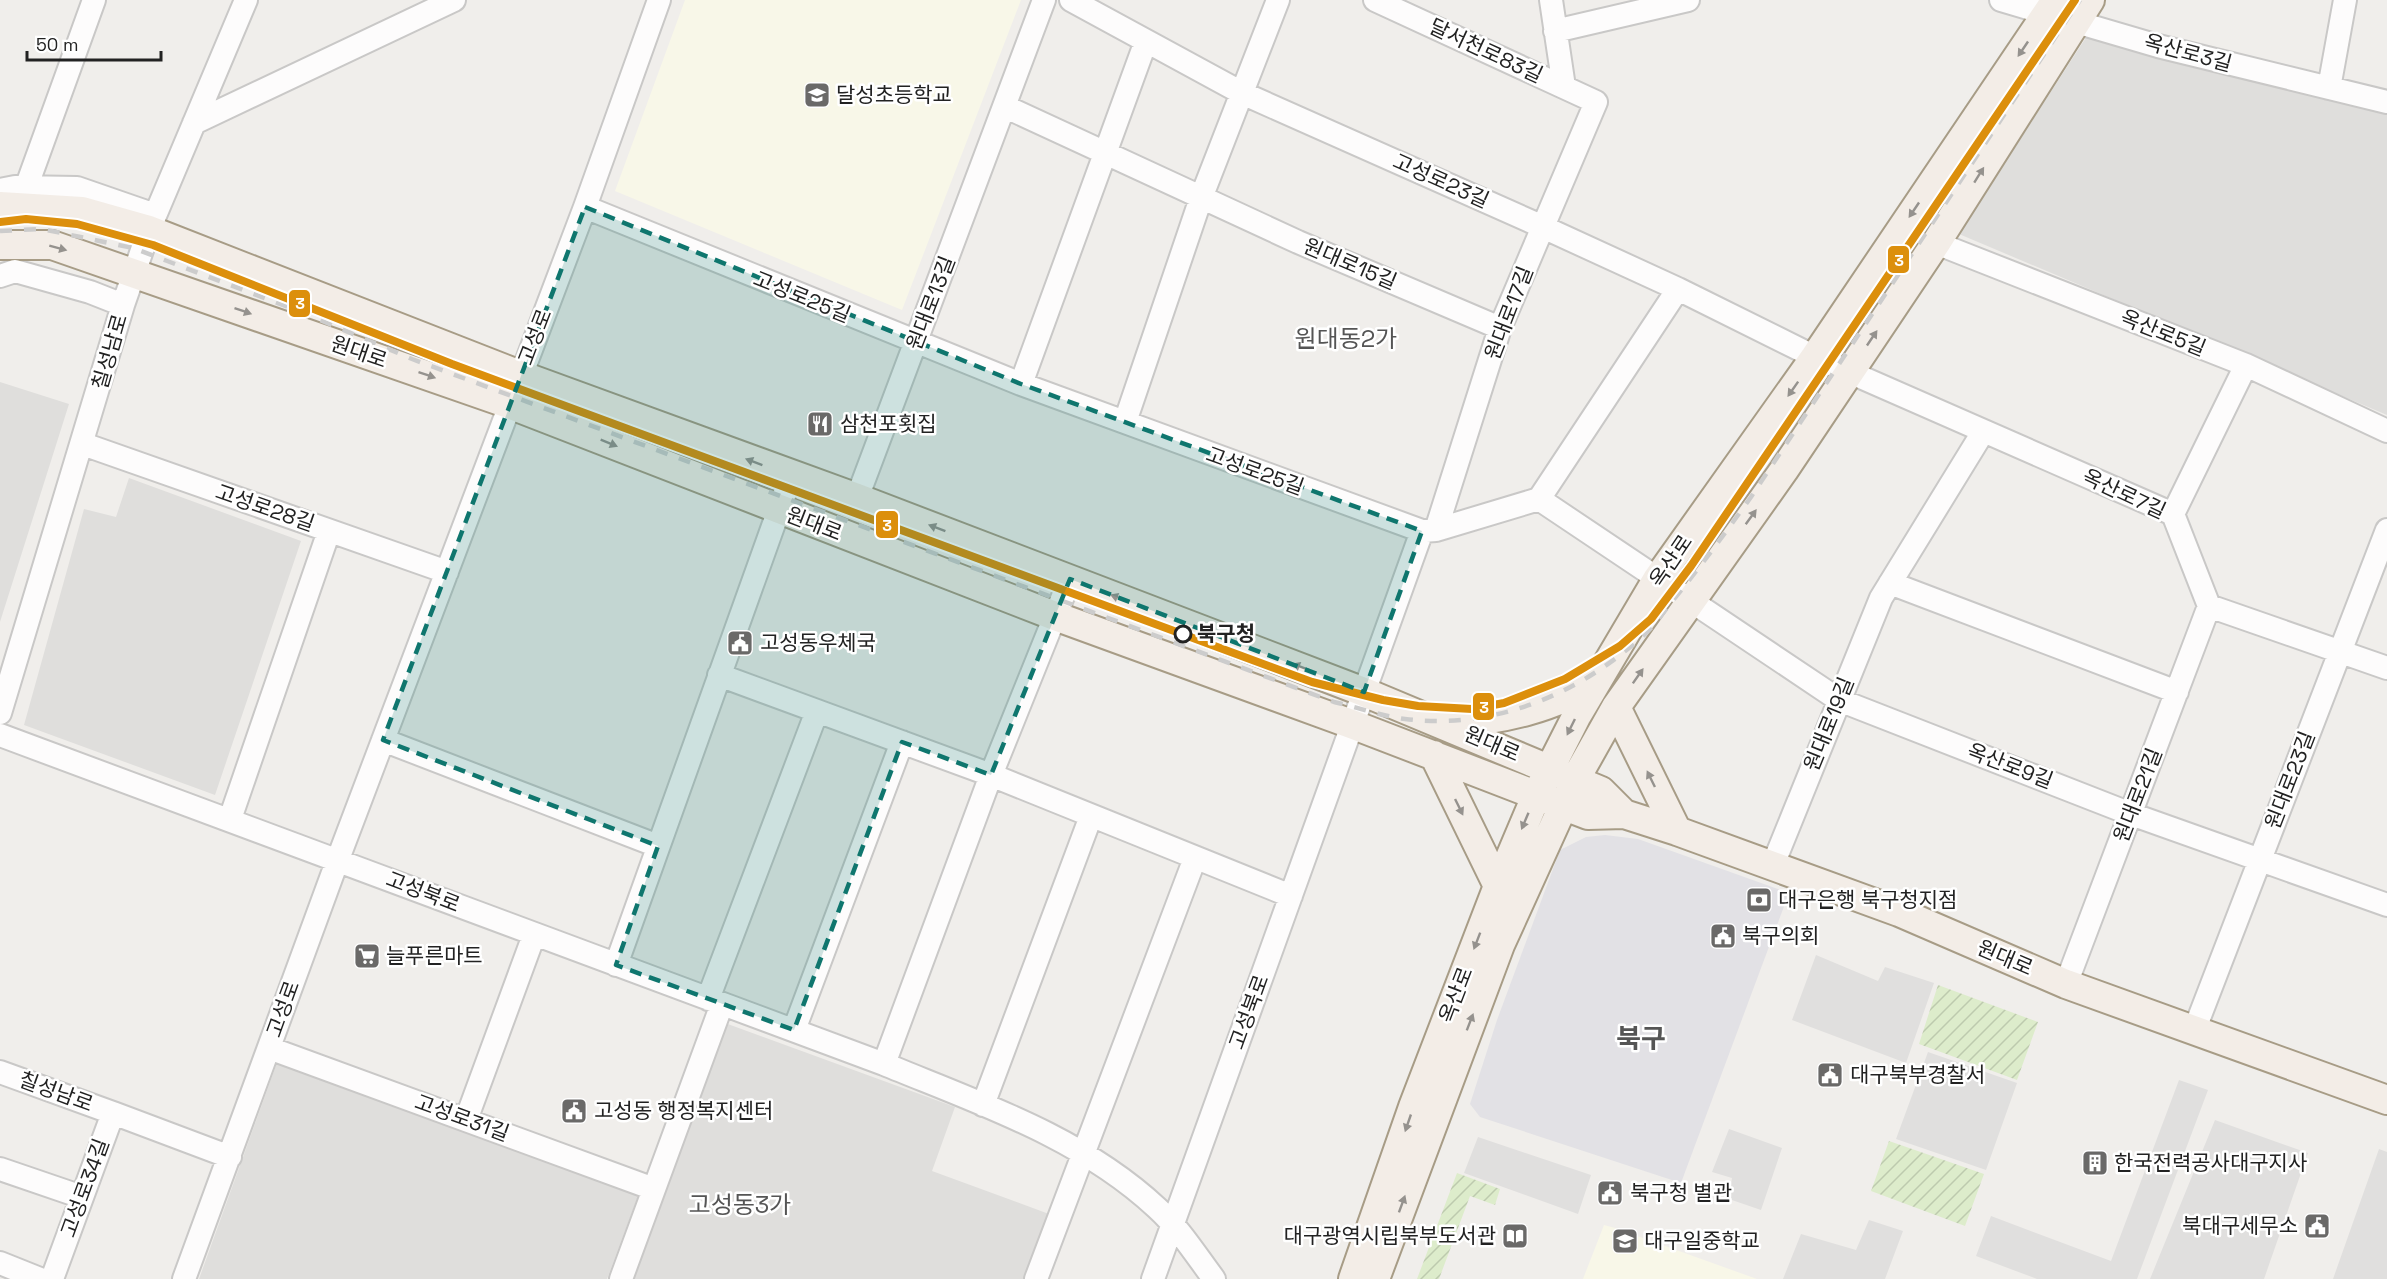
<svg xmlns="http://www.w3.org/2000/svg" width="2387" height="1279" font-family="'Space Grotesk','Noto Sans KR',sans-serif">
<defs>
<pattern id="garden-furrows" width="10" height="10" patternUnits="userSpaceOnUse" patternTransform="scale(1.5)"><rect width="10" height="10" fill="#ddeccb"/><path d="M-1 1l2-2M0 10L10 0M9 11l2-2" fill="none" stroke="#bdcaae"/></pattern>
</defs>
<rect width="100%" height="100%" fill="#f0eeeb"/>
<!-- residential -->
<path fill="#dfdedc" d="M2087,36L2387,106V415L1959,234Z
M0,382L69,404L0,622Z
M129,478L301,541L215,795L24,725L84,509L116,517Z
M725,1023L955,1107L932,1171L1049,1214L1025,1279H631Z
M278,1060L638,1196L607,1279H199Z"/>
<!-- education -->
<path fill="#f8f7e8" d="M685,0H1021L902,310L615,191Z
M1604,1225L1615,1228L1757,1279H1583Z"/>
<!-- garden -->
<path fill="url(#garden-furrows)" d="M1938,985L2038,1022L2017,1080L1919,1044Z
M1889,1141L1984,1174L1965,1226L1871,1191Z
M1457,1173L1500,1189L1495,1205L1470,1196L1439,1279H1417Z"/>
<!-- parking -->
<path fill="#e0dfde" d="M1816,955L1878,981L1885,967L1934,983L1906,1063L1792,1020Z
M1928,1052L2017,1083L1986,1170L1896,1139Z
M2179,1080L2208,1090L2137,1279H2037L1976,1256L1991,1216L2111,1261Z
M2215,1120L2308,1153L2264,1279H2150Z
M1729,1129L1782,1148L1761,1210L1729,1199L1732,1178L1712,1172Z
M1478,1137L1591,1175L1578,1214L1464,1173Z
M2379,1149L2387,1152V1279H2333Z
M1869,1220L1903,1231L1885,1279H1783L1801,1234L1856,1250Z"/>
<!-- plaza -->
<path fill="#e2e1e5" d="M1605,835L1638,839L1789,893L1681,1183L1480,1117L1470,1104L1497,1020L1560,850L1586,837Z"/>
<g fill="none" stroke-linecap="round" stroke-linejoin="round">
<defs>
<path id="minor" d="M1071,0L1242,93L1532,222L1678,289L1815,357L2173,514L2209,606L2387,668
M1375,0L1596,102L1500,328L1436,530
M1551,0L1564,87
M2001,0L2158,46L2387,102
M1555,31L1688,0
M2329,88L2345,0
M1006,107L1298,242L1500,328
M194,123L454,0
M26,188L94,0
M0,190L15,187L77,188L155,215
M585,207L1021,384L1422,531
M1936,243L2246,365L2387,431
M0,276L15,271L90,292L123,305
M1021,384L1146,41
M1125,422L1201,198L1278,0
M83,444L447,572
M857,498L1044,0
M1539,499L1839,700L2131,814L2387,905
M2173,514L2246,365
M1890,583L2177,692
M719,675L991,775L1291,896
M0,713L123,305L149,230L246,0
M0,735L884,1064C979,1103 1081,1137 1157,1208C1179,1228 1196,1255 1214,1279
M383,740L658,846
M230,819L329,531
M1772,867L1881,598L1983,432
M616,965L791,476
M2066,984L2209,606
M708,999L817,711
M794,1030L902,742
M2194,1031L2387,530
M269,1048L654,1189
M884,1064L991,775L1070,579
M0,1072L113,1113
M983,1105L1091,816
M466,1120L534,935
M0,1169L82,1197
M0,1263L40,1279
M52,1279L113,1113L230,1157
M184,1279L338,859L585,207L659,0
M621,1279L722,1004
M1036,1279L1195,858
M1153,1279L1422,531L1436,530L1539,499L1678,289"/>
<path id="major" d="M0,206L82,211L149,230L520,375L857,498L1364,692L1601,791L1624,814
M0,245H52L509,404L1055,616L1354,725L1588,815L1624,814L1677,831L1899,912L2066,984L2387,1100
M1616,707L1677,831
M1451,722C1497,722 1559,707 1597,679
M1434,755L1498,886
M1353,1279L1413,1107L1498,886L1537,794L1577,715L1658,578L1815,357L2056,0
M1375,1279L1500,945L1575,780L1616,707L1784,470L1936,243L2090,0"/>
</defs>
<!-- minor casing -->
<use href="#minor" stroke="#c9c8c7" stroke-width="26"/>
<!-- major casing -->
<use href="#major" stroke="#a79c86" stroke-width="32"/>
<!-- minor -->
<use href="#minor" stroke="#fdfcfc" stroke-width="22"/>
<!-- major -->
<use href="#major" stroke="#f3ede7" stroke-width="28"/>
<!-- rail -->
<path stroke="#ccc" stroke-width="4.5" stroke-dasharray="12 12" stroke-linecap="butt" d="M0,231L42,229L133,248L301,312L412,359L1334,702C1357,707 1381,716 1405,719C1495,730 1580,694 1645,634C1656,624 1665,610 1674,599C1701,566 1726,532 1751,497L2080,0"/>
<defs>
<path id="metro-1" d="M0,222L26,219L77,224L153,245L452,364L1312,682L1383,700L1418,706L1472,709L1504,703L1565,679L1620,646L1651,619L1691,566L2075,0"/>
</defs>
<!-- metro-1 casing -->
<use href="#metro-1" stroke="#fff" stroke-width="12"/>
<!-- metro-1 -->
<use href="#metro-1" stroke="#dc8f0c" stroke-width="8"/>
</g>
<!-- one-way arrows -->
<defs><path id="oneway-solid" d="M-6-.8H1V-3.2L6.5 0L1 3.2V.8H-6Z" transform="scale(1.5)"/></defs>
<g fill="#95928e">
<use href="#oneway-solid" transform="translate(2023 49) rotate(124)"/>
<use href="#oneway-solid" transform="translate(1979 175) rotate(-58)"/>
<use href="#oneway-solid" transform="translate(1914 210) rotate(124)"/>
<use href="#oneway-solid" transform="translate(58 248) rotate(15)"/>
<use href="#oneway-solid" transform="translate(243 311) rotate(19)"/>
<use href="#oneway-solid" transform="translate(1872 338) rotate(-56)"/>
<use href="#oneway-solid" transform="translate(427 375) rotate(19)"/>
<use href="#oneway-solid" transform="translate(1793 389) rotate(125)"/>
<use href="#oneway-solid" transform="translate(609 443) rotate(22)"/>
<use href="#oneway-solid" transform="translate(754 462) rotate(-159)"/>
<use href="#oneway-solid" transform="translate(1751 517) rotate(-54)"/>
<use href="#oneway-solid" transform="translate(937 528) rotate(-159)"/>
<use href="#oneway-solid" transform="translate(1119 598) rotate(-159)"/>
<use href="#oneway-solid" transform="translate(1301 667) rotate(-159)"/>
<use href="#oneway-solid" transform="translate(1638 676) rotate(-55)"/>
<use href="#oneway-solid" transform="translate(1571 727) rotate(116)"/>
<use href="#oneway-solid" transform="translate(1651 779) rotate(-116)"/>
<use href="#oneway-solid" transform="translate(1459 807) rotate(64)"/>
<use href="#oneway-solid" transform="translate(1525 821) rotate(113)"/>
<use href="#oneway-solid" transform="translate(1477 941) rotate(111)"/>
<use href="#oneway-solid" transform="translate(1470 1022) rotate(-69)"/>
<use href="#oneway-solid" transform="translate(1408 1123) rotate(109)"/>
<use href="#oneway-solid" transform="translate(1402 1204) rotate(-70)"/>
</g>
<!-- marked area -->
<path fill="#0f766e" fill-opacity="0.2" stroke="#0f766e" stroke-width="4.5" stroke-dasharray="12 8" stroke-linejoin="round" d="M585,207L1021,384L1422,531L1364,692L1070,579L991,775L902,742L794,1030L616,965L658,846L383,740Z"/>
<!-- icons -->
<defs>
<symbol id="school-square" viewBox="-11 -11 22 22"><rect x="-9" y="-9" width="18" height="18" rx="4" fill="#6a6968" stroke="#fff"/><path d="M0-5L7-2L0 1L-7-2ZM-4 1L0 2.5L4 1V4Q0 6-4 4Z" fill="#fff"/></symbol>
<symbol id="restaurant-square" viewBox="-11 -11 22 22"><rect x="-9" y="-9" width="18" height="18" rx="4" fill="#6a6968" stroke="#fff"/><path d="M-5-6h1v4h1v-4h1v4h1v-4h1v5L-1.5 .5V6h-2V.5L-5-1ZM5-6V6H3V1.5H1.5Q1.5-4 5-6Z" fill="#fff"/></symbol>
<symbol id="civic-square" viewBox="-11 -11 22 22"><rect x="-9" y="-9" width="18" height="18" rx="4" fill="#6a6968" stroke="#fff"/><path d="M-.6-6.5H3V-4.5H.6V-3L4-1V1h2V6H-6V1h2V-1L-.6-3ZM-1.2 2.5V6h2.4V2.5Z" fill="#fff"/></symbol>
<symbol id="bank-square" viewBox="-11 -11 22 22"><rect x="-9" y="-9" width="18" height="18" rx="4" fill="#6a6968" stroke="#fff"/><path d="M-6-4H6V4H-6ZM0-2.3a2.3 2.3 0 1 0 0 4.6a2.3 2.3 0 1 0 0-4.6Z" fill="#fff"/></symbol>
<symbol id="supermarket-square" viewBox="-11 -11 22 22"><rect x="-9" y="-9" width="18" height="18" rx="4" fill="#6a6968" stroke="#fff"/><path d="M-6-5.5h2.5l.6 2H6L4.5 2H-2.5L-4.4-4H-6ZM-1.5 3.2a1.3 1.3 0 1 0 .1 0ZM3 3.2a1.3 1.3 0 1 0 .1 0Z" fill="#fff"/></symbol>
<symbol id="building-square" viewBox="-11 -11 22 22"><rect x="-9" y="-9" width="18" height="18" rx="4" fill="#6a6968" stroke="#fff"/><path d="M-4-6H4V6H1V3H-1V6H-4ZM-2.5-4.3h1.7v1.8h-1.7ZM.8-4.3h1.7v1.8H.8ZM-2.5-1h1.7V.8h-1.7ZM.8-1h1.7V.8H.8Z" fill="#fff"/></symbol>
<symbol id="library-square" viewBox="-11 -11 22 22"><rect x="-9" y="-9" width="18" height="18" rx="4" fill="#6a6968" stroke="#fff"/><path d="M-6-4Q-3-5.5-.7-3.5V5Q-3 3-6 4ZM6-4Q3-5.5 .7-3.5V5Q3 3 6 4Z" fill="#fff"/></symbol>
</defs>
<g fill-rule="evenodd">
<use href="#school-square" x="802" y="80" width="30" height="30"/>
<use href="#restaurant-square" x="805" y="409" width="30" height="30"/>
<use href="#civic-square" x="725" y="628" width="30" height="30"/>
<use href="#bank-square" x="1744" y="885" width="30" height="30"/>
<use href="#civic-square" x="1708" y="921" width="30" height="30"/>
<use href="#supermarket-square" x="352" y="941" width="30" height="30"/>
<use href="#civic-square" x="1815" y="1060" width="30" height="30"/>
<use href="#civic-square" x="559" y="1096" width="30" height="30"/>
<use href="#building-square" x="2080" y="1148" width="30" height="30"/>
<use href="#civic-square" x="1595" y="1178" width="30" height="30"/>
<use href="#civic-square" x="2302" y="1211" width="30" height="30"/>
<use href="#library-square" x="1500" y="1221" width="30" height="30"/>
<use href="#school-square" x="1610" y="1226" width="30" height="30"/>
</g>
<!-- markers -->
<circle fill="#fff" stroke="#222" stroke-width="3" cx="1183" cy="634" r="8"/>
<g text-anchor="middle" stroke-width="5" stroke-linejoin="round" paint-order="stroke">
<!-- street labels -->
<g font-size="21" fill="#222" stroke="#fff">
<text transform="translate(1486 51) rotate(25)" y="7">달서천로83길</text>
<text transform="translate(2188 53) rotate(15)" y="7">옥산로3길</text>
<text transform="translate(1441 181) rotate(24)" y="7">고성로23길</text>
<text transform="translate(1350 264) rotate(23)" y="7">원대로15길</text>
<text transform="translate(802 297) rotate(22)" y="7">고성로25길</text>
<text transform="translate(931 303) rotate(-69)" y="7">원대로13길</text>
<text transform="translate(1509 313) rotate(-69)" y="7">원대로17길</text>
<text transform="translate(2163 333) rotate(22)" y="7">옥산로5길</text>
<text transform="translate(535 337) rotate(-69)" y="7">고성로</text>
<text transform="translate(110 352) rotate(-74)" y="7">칠성남로</text>
<text transform="translate(359 352) rotate(19)" y="7">원대로</text>
<text transform="translate(1255 471) rotate(20)" y="7">고성로25길</text>
<text transform="translate(2124 494) rotate(25)" y="7">옥산로7길</text>
<text transform="translate(265 508) rotate(19)" y="7">고성로28길</text>
<text transform="translate(814 524) rotate(21)" y="7">원대로</text>
<text transform="translate(1671 561) rotate(-56)" y="7">옥산로</text>
<text transform="translate(1829 724) rotate(-68)" y="7">원대로19길</text>
<text transform="translate(1492 744) rotate(23)" y="7">원대로</text>
<text transform="translate(2010 766) rotate(21)" y="7">옥산로9길</text>
<text transform="translate(2290 780) rotate(-69)" y="7">원대로23길</text>
<text transform="translate(2138 795) rotate(-69)" y="7">원대로21길</text>
<text transform="translate(423 892) rotate(21)" y="7">고성북로</text>
<text transform="translate(2005 958) rotate(23)" y="7">원대로</text>
<text transform="translate(1456 995) rotate(-69)" y="7">옥산로</text>
<text transform="translate(283 1009) rotate(-70)" y="7">고성로</text>
<text transform="translate(1249 1012) rotate(-70)" y="7">고성북로</text>
<text transform="translate(56 1092) rotate(20)" y="7">칠성남로</text>
<text transform="translate(462 1118) rotate(20)" y="7">고성로31길</text>
<text transform="translate(85 1188) rotate(-70)" y="7">고성로34길</text>
</g>
<!-- poi labels -->
<g font-size="21" fill="#222" stroke="#fff" text-anchor="start">
<text x="836" y="102">달성초등학교</text>
<text x="840" y="431">삼천포횟집</text>
<text x="760" y="650">고성동우체국</text>
<text x="1778" y="907">대구은행 북구청지점</text>
<text x="1742" y="943">북구의회</text>
<text x="386" y="963">늘푸른마트</text>
<text x="1850" y="1082">대구북부경찰서</text>
<text x="594" y="1118">고성동 행정복지센터</text>
<text x="2114" y="1170">한국전력공사대구지사</text>
<text x="1630" y="1200">북구청 별관</text>
<text x="2298" y="1233" text-anchor="end">북대구세무소</text>
<text x="1496" y="1243" text-anchor="end">대구광역시립북부도서관</text>
<text x="1644" y="1248">대구일중학교</text>
</g>
<!-- stop labels -->
<g font-size="21" font-weight="bold" fill="#222" stroke="#fff" text-anchor="start">
<text x="1197" y="641">북구청</text>
</g>
<!-- quarter labels -->
<g font-size="24" fill="#555" stroke="#fff">
<text x="1346" y="347">원대동2가</text>
<text x="740" y="1213">고성동3가</text>
</g>
<!-- district labels -->
<g font-size="27" font-weight="bold" fill="#555" stroke="#fff">
<text x="1641" y="1048">북구</text>
</g>
</g>
<g stroke="#fff" stroke-width="2">
<rect x="1887" y="245" width="23" height="29" rx="6" fill="#dc8f0c"/>
<rect x="288" y="289" width="23" height="29" rx="6" fill="#dc8f0c"/>
<rect x="875" y="510" width="24" height="29" rx="6" fill="#dc8f0c"/>
<rect x="1472" y="692" width="23" height="29" rx="6" fill="#dc8f0c"/>
</g>
<g font-size="16" text-anchor="middle" font-weight="bold" fill="#fff">
<text x="1899" y="266">3</text>
<text x="300" y="309">3</text>
<text x="887" y="531">3</text>
<text x="1484" y="713">3</text>
</g>
<!-- scale -->
<path d="M27 51v9h134v-9" fill="none" stroke="#222222" stroke-width="3"/>
<text x="36" y="51" font-size="18" fill="#222222" stroke="#ffffff" stroke-width="4.5" paint-order="stroke">50 m</text>
</svg>
